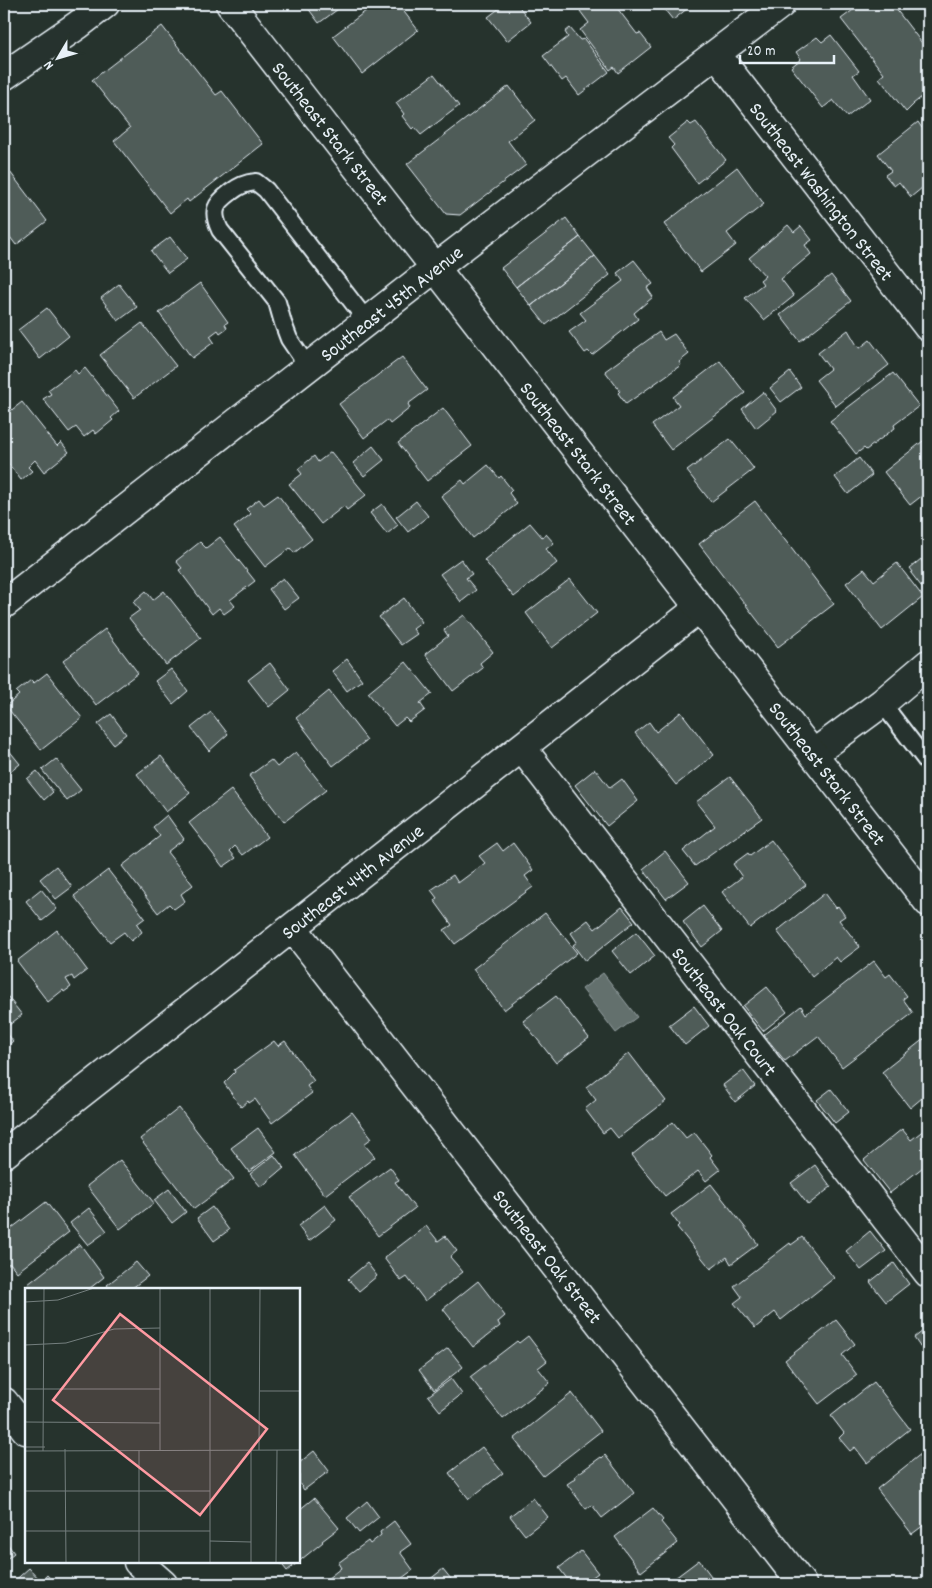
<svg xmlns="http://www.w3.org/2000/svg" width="932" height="1588" font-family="Dekko,sans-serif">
<rect width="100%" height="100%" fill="#26332d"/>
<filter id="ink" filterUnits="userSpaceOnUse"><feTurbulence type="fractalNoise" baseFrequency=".02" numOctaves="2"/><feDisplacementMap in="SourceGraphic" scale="10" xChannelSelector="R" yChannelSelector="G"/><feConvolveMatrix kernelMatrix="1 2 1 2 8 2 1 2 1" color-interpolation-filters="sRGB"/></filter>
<g filter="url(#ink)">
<!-- water -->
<path fill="#636f6d" stroke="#98a3a5" d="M603,973L637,1017L616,1033L582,989Z"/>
<!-- building -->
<path fill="#505c59" stroke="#e8f1f8" d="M305,4H345L319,23Z
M375,4H398L418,30L362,74L333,36Z
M505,4H517L531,22L507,41L488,17Z
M589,4H614L637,34L640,33L651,47L618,73L614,67L610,70L580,30L589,23L580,11Z
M660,4H693L673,20Z
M861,4H892L928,51V92L913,104H914L906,112L879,78L884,74L841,19Z
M162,26L216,95L222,91L263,144L189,202L187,199L170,213L114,141L130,128L92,80Z
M570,28L580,40L584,39L609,72L579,95L566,78L562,81L543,56L568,37L565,32Z
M831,35L859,71L853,75L870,99L847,117L833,100L823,108L791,67L801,59L796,52L817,37L822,42Z
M434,74L459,106L421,135L414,127L412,129L402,116L404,114L396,103Z
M509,86L535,120L508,141L526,165L460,215L446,214L407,164Z
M688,122L691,125L696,122L726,160L697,183L671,148L674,145L668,138Z
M918,122L922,128L928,123V183L911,197L899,182L894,186L885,175L891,171L878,154Z
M4,164L47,221L16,245L4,229Z
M737,167L764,204L727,233L736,245L701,272L664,224Z
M566,218L580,237L516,287L501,268Z
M788,225L794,232L801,226L812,240L805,245L811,254L781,279L794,296L764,320L745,298L763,284L760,280L765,276L749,258Z
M170,237L187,259L168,273L151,251Z
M580,237L595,256L531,306L516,287Z
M595,256L610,275L546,325L531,306Z
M634,260L653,284L647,288L653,297L634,313L638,319L592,355L588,351L585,353L569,332L586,320L580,313L623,281L617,273Z
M831,275L851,301L800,341L780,315Z
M200,283L228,322L225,324L227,328L220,333L218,330L210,336L214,342L192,358L159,313Z
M119,284L137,307L118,321L101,298Z
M47,308L69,336L40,359L18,330Z
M142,323L176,366L134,398L100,355Z
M848,330L858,347L860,348L870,340L889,365L836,406L816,380L830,369L818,353Z
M659,332L664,340L674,334L689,354L679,362L681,365L626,404L618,393L620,391L605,371Z
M402,357L427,390L408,404L410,408L390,424L387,420L364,438L339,404Z
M720,361L745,393L671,450L652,425L679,405L673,397Z
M85,368L119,411L111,418L113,420L96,434L93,430L84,437L76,427L69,432L43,399L51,394L48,390L75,370L78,374Z
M790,372L801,387L781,402L770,388Z
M893,373L919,406L894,425L895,428L866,450L864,448L856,454L830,421Z
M763,392L777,411L756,428L742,409Z
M22,402L57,446L61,442L69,452L44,472L35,460L28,467L32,471L21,480L4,458V426L7,423L4,416Z
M443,408L472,446L427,481L398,443Z
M928,437V491L910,505L884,472Z
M730,439L754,469L711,502L687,471Z
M373,446L384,460L364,476L353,463Z
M331,452L366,495L347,510L344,506L321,524L289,484L302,474L298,469L314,456L318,462Z
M859,458L872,475L848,494L835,477Z
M488,465L499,478L501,476L512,490L509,493L517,504L473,538L441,496L462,480L465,484Z
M278,495L312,539L294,553L290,548L265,567L234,527L251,514L246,509L259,499L264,505Z
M416,501L428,516L408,532L396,517Z
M755,501L834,604L778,647L699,544Z
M382,504L398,525L387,534L370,513Z
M530,523L542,537L546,534L554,543L546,549L557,563L514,597L484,560Z
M220,537L255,581L230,600L235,606L224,614L219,608L212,614L179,570L182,568L176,561L200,542L206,548Z
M461,559L472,574L466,578L476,590L461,602L440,574Z
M921,559L923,563L928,559V595L911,573L913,572L910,568Z
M897,563L923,597L882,630L846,583L864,569L874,581Z
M283,578L299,598L284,609L269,589Z
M570,579L597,613L552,648L526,613Z
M146,591L153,600L164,591L201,638L166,665L129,618L140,610L133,602Z
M404,598L422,622L413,629L417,634L401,645L379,617Z
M464,615L493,652L480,663L483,668L453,691L425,654L448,636L444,630Z
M105,629L138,673L96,705L63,661Z
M347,659L362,680L347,691L332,671Z
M406,662L432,694L420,703L425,710L409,722L405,718L395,726L368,693Z
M270,663L290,690L269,707L248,680Z
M171,669L188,691L173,704L155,681Z
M47,673L82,718L41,750L6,706L19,695L16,692L31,680L34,683Z
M329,691L367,740L333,766L296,718Z
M211,712L228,734L209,751L191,728Z
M681,712L714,755L676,785L635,733L649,722L656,732Z
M111,714L126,734L113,744L98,724Z
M4,744L20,764L4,777Z
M296,752L326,790L284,822L249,776L271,760L277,767Z
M161,756L190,793L166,812L137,774Z
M56,759L81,790L67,801L42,770Z
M595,769L610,788L622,779L638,801L607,826L575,785Z
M37,771L53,792L44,800L27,779Z
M730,777L762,818L695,866L683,851L715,826L696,802Z
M231,790L267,837L243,855L235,846L230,851L236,858L223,867L189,823Z
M167,815L184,839L167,852L193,885L181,894L185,901L174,909L169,904L158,913L122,866L160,836L153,827Z
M771,840L806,885L750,928L722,892L742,877L733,864L748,853L750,856Z
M497,843L503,851L513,843L533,870L525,876L533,887L455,944L444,930L452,925L434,900L437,898L431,890L453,875L458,883L485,863L479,856Z
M665,851L689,882L666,899L643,869Z
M56,866L72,887L56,899L40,879Z
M108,870L145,918L137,924L142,932L131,941L124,932L110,942L74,896Z
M41,889L57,909L42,921L26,901Z
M825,893L836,908L838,906L845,916L839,920L860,947L840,962L836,957L812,977L777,931Z
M703,906L722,931L702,947L683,922Z
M622,907L634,922L585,961L573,945L577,942L571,933L588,920L595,929Z
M545,913L577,953L504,1010L473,969Z
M57,930L87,970L74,980L72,976L66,979L71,987L64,992L63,990L48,1002L17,961Z
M636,932L655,956L631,975L612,951Z
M874,961L886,977L890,974L907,996L903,999L913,1013L842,1067L818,1036L785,1061L764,1035L801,1006L806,1014Z
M767,987L787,1012L763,1031L743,1006Z
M4,992L22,1015L4,1029L13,1041L4,1049Z
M556,996L589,1038L556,1063L523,1021Z
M694,1006L709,1026L685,1045L669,1025Z
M925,1038L928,1043V1093L910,1108L882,1072Z
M274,1041L278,1046L285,1041L314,1081L307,1086L312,1093L272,1123L255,1099L249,1103L248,1101L241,1107L224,1083L235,1072L234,1070Z
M629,1053L666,1101L618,1138L610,1128L603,1133L585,1109L596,1100L586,1087Z
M743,1070L755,1086L735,1102L723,1085Z
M831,1089L849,1112L835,1123L817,1100Z
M179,1108L234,1179L194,1209L140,1139Z
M352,1112L372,1138L364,1144L375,1157L325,1195L295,1155Z
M928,1121V1154L922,1159L927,1164L890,1193L864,1160L902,1129L911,1140L925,1129L923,1125Z
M673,1122L686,1138L694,1132L712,1155L710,1157L720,1170L706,1181L698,1171L665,1196L632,1155Z
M258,1128L276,1152L249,1172L231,1148Z
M274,1155L284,1168L261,1187L250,1174Z
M120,1160L154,1203L120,1229L87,1186Z
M815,1165L831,1187L808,1205L791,1183Z
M390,1167L399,1180L395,1182L415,1208L378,1236L349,1197Z
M711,1184L758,1244L731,1264L727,1257L711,1269L677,1227L679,1225L671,1214Z
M169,1189L186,1212L172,1223L154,1200Z
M46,1202L69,1232L17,1272L10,1263L5,1266L4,1264V1234Z
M325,1205L336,1220L309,1241L298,1226Z
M212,1207L229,1230L214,1241L197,1218Z
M89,1208L107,1231L88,1245L70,1223Z
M426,1226L438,1241L445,1236L457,1251L450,1257L463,1272L425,1301L407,1277L401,1281L384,1258Z
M870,1231L886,1251L861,1270L846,1251Z
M802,1237L834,1278L781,1320L775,1312L755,1328L734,1303L742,1297L734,1286L790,1243L791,1245Z
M80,1244L104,1277L89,1289H31L28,1284Z
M136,1262L148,1276L131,1289H110L107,1285Z
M367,1263L377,1276L359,1291L348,1279Z
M894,1263L909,1284L886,1302L870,1282Z
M478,1281L505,1316L498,1322L500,1326L473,1347L443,1309Z
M836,1320L855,1344L842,1355L857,1375L819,1404L785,1360Z
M928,1327V1358L914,1338Z
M528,1336L547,1361L538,1368L550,1383L503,1419L470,1377L517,1341L519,1343Z
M448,1348L463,1367L434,1390L419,1370Z
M451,1379L462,1394L440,1411L428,1396Z
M874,1382L910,1429L867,1463L855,1447L850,1451L839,1438L844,1433L831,1416Z
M572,1393L601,1431L543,1476L514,1439Z
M482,1447L503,1473L469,1499L449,1473Z
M314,1451L329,1471L304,1490L299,1483V1463Z
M922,1453L928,1461V1522L912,1534L877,1489Z
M605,1455L634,1493L602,1518L592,1505L586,1509L567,1484L576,1478L575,1476L601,1457L602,1458Z
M314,1498L339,1528L322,1541L323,1542L287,1571L280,1562H299V1510Z
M533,1498L548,1517L525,1535L510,1516Z
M367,1501L379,1517L359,1533L347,1518Z
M653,1508L663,1520L661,1522L678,1543L641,1572L615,1537Z
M394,1521L411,1544L400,1552L413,1570L394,1584H331L327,1579L341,1568L338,1563L368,1541L370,1544L381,1535L380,1532Z
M4,1539L14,1553L4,1561Z
M581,1551L598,1573L583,1584H571L559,1568Z
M699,1560L717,1584H667Z
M29,1568L41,1581L47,1575L55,1584H11Z
M443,1569L455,1584H424Z"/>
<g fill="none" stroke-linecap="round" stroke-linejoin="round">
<defs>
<path id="lane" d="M308,367L289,339L283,323L277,302L220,230C211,211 215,204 231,192C239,186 245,183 256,182L266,190L367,321
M882,703L928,763"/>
<path id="street" d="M716,54L928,327
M4,604L435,268L781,4
M522,748L928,1273
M813,754L882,703L928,664
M293,928L802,1584
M4,1154L699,608
M4,1402L26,1430
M138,1562L163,1584"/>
<path id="secondary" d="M230,4L928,902
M4,76L78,25L105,4"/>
</defs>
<!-- lane casing -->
<use href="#lane" stroke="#e8f1f8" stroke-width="20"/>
<!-- street casing -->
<use href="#street" stroke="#e8f1f8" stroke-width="31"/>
<!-- secondary casing -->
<use href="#secondary" stroke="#e8f1f8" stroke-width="31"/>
<!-- lane -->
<use href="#lane" stroke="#26332d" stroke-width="16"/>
<!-- street -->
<use href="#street" stroke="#26332d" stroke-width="28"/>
<!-- secondary -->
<use href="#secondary" stroke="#26332d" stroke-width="28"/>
</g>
</g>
<g text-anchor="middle" stroke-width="4.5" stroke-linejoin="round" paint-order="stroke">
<!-- street labels -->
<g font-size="20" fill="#e8f1f8" stroke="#26332d">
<text transform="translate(331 133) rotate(52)" y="7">Southeast Stark Street</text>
<text transform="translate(822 191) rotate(52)" y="7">Southeast Washington Street</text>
<text transform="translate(391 303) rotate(-38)" y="7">Southeast 45th Avenue</text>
<text transform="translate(579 453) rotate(52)" y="7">Southeast Stark Street</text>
<text transform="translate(828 773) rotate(52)" y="7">Southeast Stark Street</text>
<text transform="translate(352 881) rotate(-38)" y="7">Southeast 44th Avenue</text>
<text transform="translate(725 1011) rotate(52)" y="7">Southeast Oak Court</text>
<text transform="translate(548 1256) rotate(52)" y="7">Southeast Oak Street</text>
</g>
</g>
<!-- overview -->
<g transform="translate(25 1288)">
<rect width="275" height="275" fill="#26332d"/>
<path fill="none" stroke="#747f7e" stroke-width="1" d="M135,0V162M235,1H275M0,14L33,12L69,0M0,57L41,55L89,41L135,40M0,101H135M235,103H275M0,134L135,135M0,159H20M40,161L41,275M114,162V275M234,162L235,0M0,163L275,162M18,163L19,0M0,203H185M0,243H185M185,253L226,254M185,275V0M226,275V162M251,275L252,162"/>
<path fill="#ff9aa2" fill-opacity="0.15" stroke="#ff9aa2" stroke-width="2.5" d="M95,26L242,141L175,227L28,112Z"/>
<rect width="275" height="275" fill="none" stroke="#e8f1f8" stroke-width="2.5"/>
</g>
<!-- margin -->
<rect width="932" height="1588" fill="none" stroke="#26332d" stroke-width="20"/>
<rect x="10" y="10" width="912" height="1568" fill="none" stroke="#e8f1f8" stroke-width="2" filter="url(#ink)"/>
<!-- north arrow -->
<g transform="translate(58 58) rotate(232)" stroke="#26332d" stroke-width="4" paint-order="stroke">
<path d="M0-4L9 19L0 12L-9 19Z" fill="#e8f1f8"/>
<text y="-8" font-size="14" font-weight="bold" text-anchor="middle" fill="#e8f1f8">N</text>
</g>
<!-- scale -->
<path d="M740 55v8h94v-8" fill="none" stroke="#e8f1f8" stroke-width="2.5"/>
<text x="747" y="55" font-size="15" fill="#e8f1f8" stroke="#26332d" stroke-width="4" paint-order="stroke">20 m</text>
</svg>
